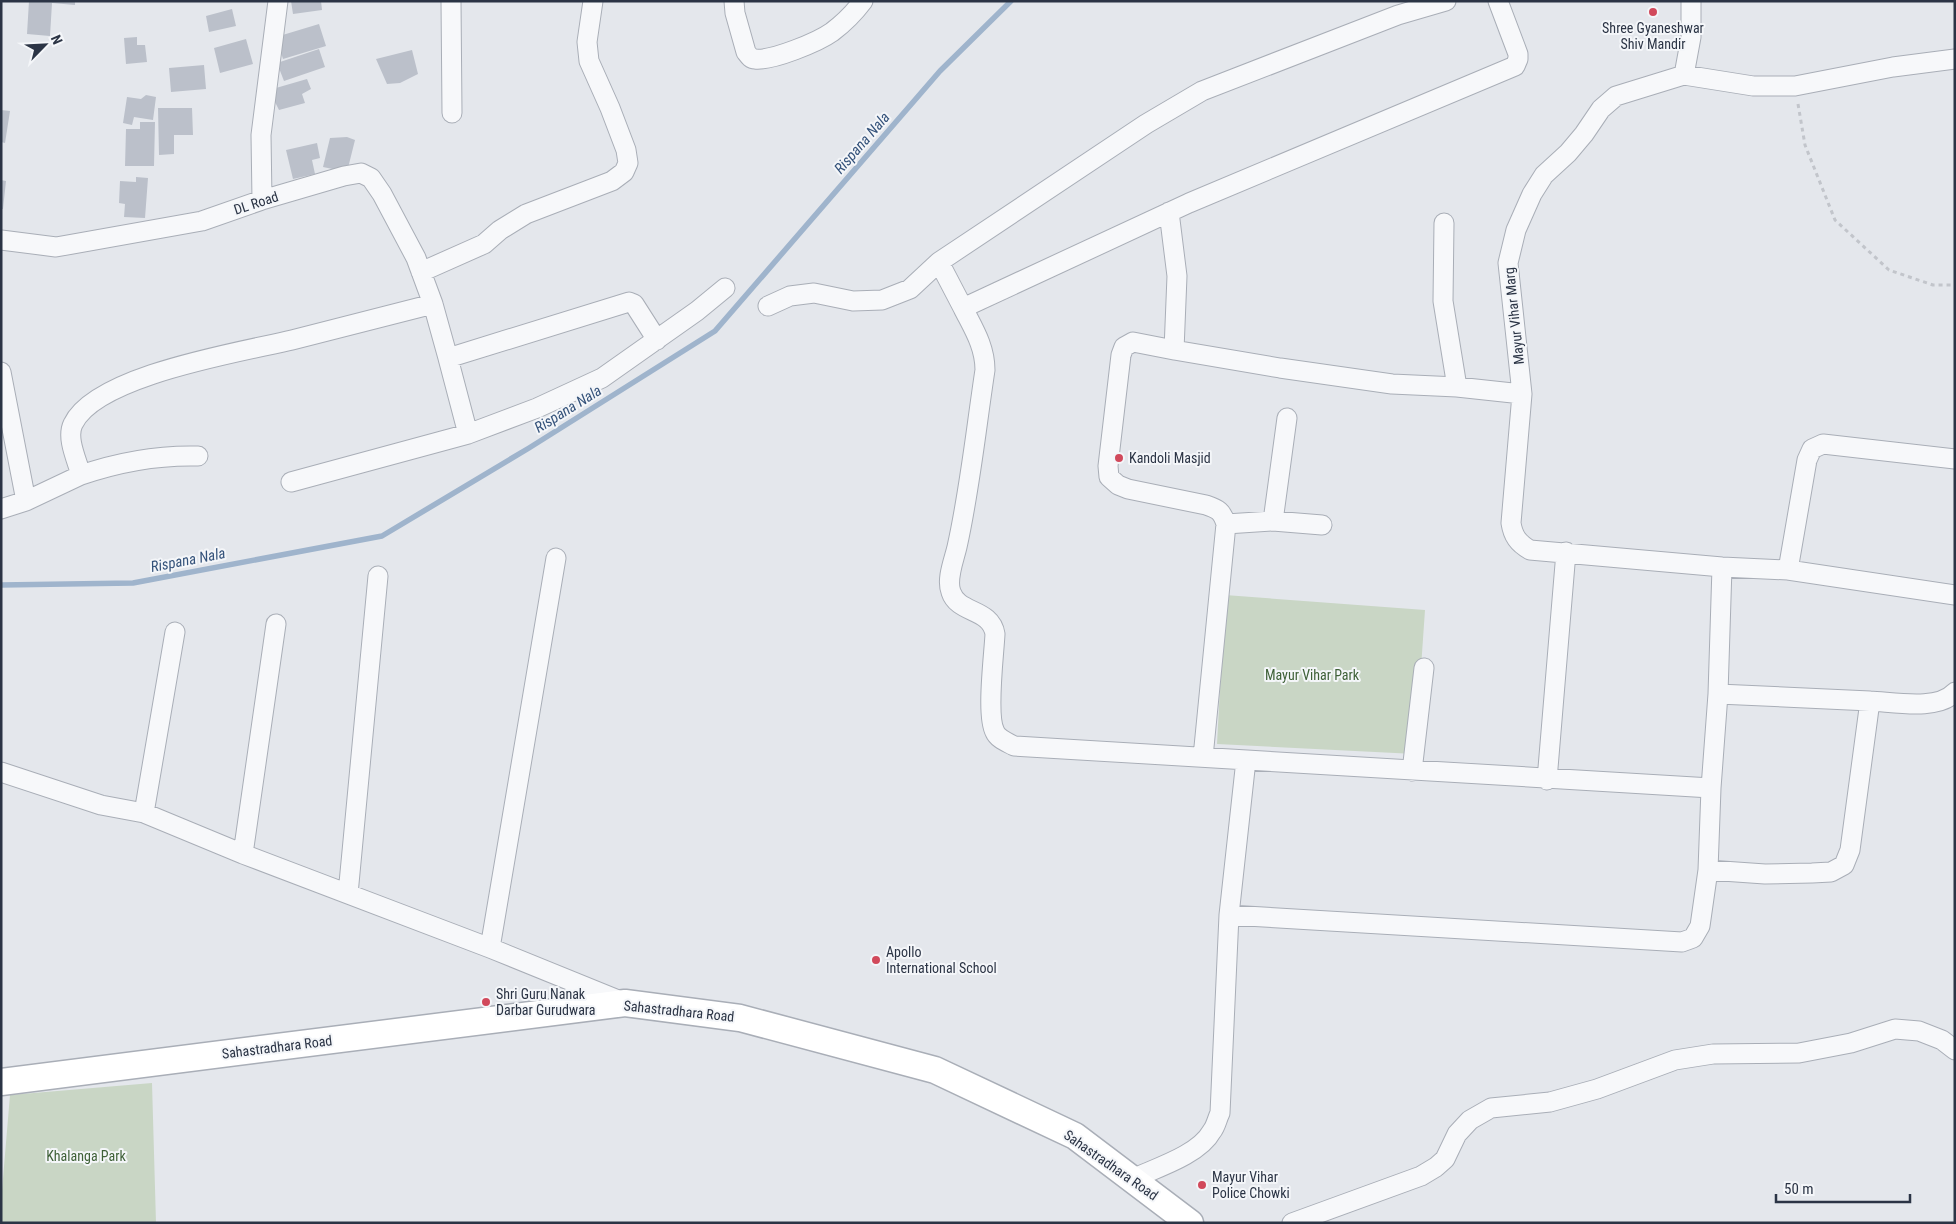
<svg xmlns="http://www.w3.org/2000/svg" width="1956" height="1224" font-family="'Roboto Condensed',sans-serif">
<rect width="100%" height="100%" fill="#e4e7ec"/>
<!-- green -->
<path fill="#c9d6c5" d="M1225,595L1425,610L1415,754L1217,744Z
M152,1083L156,1223H1V1202L10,1095Z"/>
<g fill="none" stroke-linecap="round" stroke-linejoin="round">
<!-- stream -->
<path stroke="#9fb4cc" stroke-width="5.5" d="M1,585L133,583L382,536L529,448L715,331L940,71L1011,1"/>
</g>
<!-- building -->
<path fill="#bbc0ca" d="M29,1H75V5L52,3L50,36L27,34Z
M291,1H321L322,10L293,14Z
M232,9L236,26L209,32L206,16Z
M319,24L326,46L283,59L276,37Z
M137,37V45H145L147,62L126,64L124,38Z
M246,39L253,64L220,73L214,48Z
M319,49L325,67L284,81L277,63Z
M412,50L418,74L400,83L387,84L376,59Z
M204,65L206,89L171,92L169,68Z
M307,79L311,89L302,94L305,103L279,110L269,90Z
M146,95L156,97L153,120L134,117L132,125L123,123L127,97L141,99Z
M158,108H192L193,135H174V154L159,155Z
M1,110L10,111L5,143L1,142Z
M140,122H155L154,166H125L126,129H140Z
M347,137L355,140L347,172L323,167L330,138Z
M317,143L320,158L312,160L315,174L293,179L286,150Z
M136,177L148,178L145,218L124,217L125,204L119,203L120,181L136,182Z
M1,180L6,181L3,209H1Z"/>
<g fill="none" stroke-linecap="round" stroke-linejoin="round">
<defs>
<path id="street" d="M451,1L452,113
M734,1L735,13L746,52C749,56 751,59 755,59C772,61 818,42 832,32C844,23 854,13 863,1
M1446,1L1398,15L1202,91L1146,124L939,262L963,308L1189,203L1515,66L1518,59V54L1498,1
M1955,59L1893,67L1795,86H1753L1684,75L1616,96L1601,109L1584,134L1568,153L1544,175L1532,194L1516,230L1508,263L1522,394L1511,523C1513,536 1518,543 1530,550L1722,567L1788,570L1807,460L1812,449L1823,444L1955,459
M1684,75L1691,37V1
M262,200L261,135L278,1
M1169,212L1177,276L1174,350L1280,368L1392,384L1457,387L1522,394
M1444,223L1443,301L1457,387
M1,240L56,247L202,221L262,200L344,176L361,173L371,178L382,194L416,258L433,304
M421,272L484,244L500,230L526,214L612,181L624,172L628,163L626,150L610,108L589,61L587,42L593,1
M768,306L790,296L814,293L853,301L882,300L910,289L939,262
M963,308C973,328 985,346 985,370C976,429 970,489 957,547C954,560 946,579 951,592C958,614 991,608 995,634C994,655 986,716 995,732C998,739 1007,742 1014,746L1711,788
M1174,350L1133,342L1124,347L1121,355L1108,466L1109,477L1118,485L1128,489L1206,505C1218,509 1222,511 1226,524L1203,757
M448,358L468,434L537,408L602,378L697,311L725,288
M1,372L26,501
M81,475C119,462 159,455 198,456
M291,482L468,434
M1,509L26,501L81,475C77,460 66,438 73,424C96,375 242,352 292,340C339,328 386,316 433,304L448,358L629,302L634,304L657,340
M1273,521L1287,418
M1226,524L1273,521L1322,525
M1788,570L1955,595
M1718,694L1870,701
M1412,771L1424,668
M1,772L101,805L144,813L243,854L490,948L623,1002
M1547,780L1566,552
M144,813L175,632
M243,854L276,624
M1708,870L1765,874L1812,873L1831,872L1844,865L1850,850L1870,701C1894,702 1938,711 1955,692
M348,894L378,576
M1229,915L1682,942L1693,938L1700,926L1708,870L1711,788L1718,694L1722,567
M490,948L556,558
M1132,1179C1156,1168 1199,1155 1212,1131C1216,1126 1217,1119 1220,1113L1229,915L1246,760
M1292,1223L1421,1176L1436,1167L1445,1159L1457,1134L1470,1120L1491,1108L1550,1102L1597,1089L1675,1060L1713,1054L1799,1053L1851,1043L1895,1029L1919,1031L1942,1040L1955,1050"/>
<path id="secondary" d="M1,1082L625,1003L740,1018L935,1070L1075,1136L1190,1223"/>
</defs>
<!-- street casing -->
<use href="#street" stroke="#a9aeb7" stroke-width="21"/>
<!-- secondary casing -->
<use href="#secondary" stroke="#a9aeb7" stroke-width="29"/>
<!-- path -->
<path stroke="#c2c5cb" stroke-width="3" stroke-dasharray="4 4" stroke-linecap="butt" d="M1798,104L1805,145L1835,220L1889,270L1933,285H1955"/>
<!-- street -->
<use href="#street" stroke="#f7f8fa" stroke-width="19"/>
<!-- secondary -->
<use href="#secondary" stroke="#fff" stroke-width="26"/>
</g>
<!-- markers -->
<g fill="#d1495b" stroke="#f4f6f9" stroke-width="2">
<circle cx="1653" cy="12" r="5"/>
<circle cx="1119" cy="458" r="5"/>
<circle cx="876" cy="960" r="5"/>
<circle cx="486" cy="1002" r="5"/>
<circle cx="1202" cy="1185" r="5"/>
</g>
<g text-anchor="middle" stroke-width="4" stroke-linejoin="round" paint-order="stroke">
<!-- poi labels -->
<g font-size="14" fill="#2b3445" stroke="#f4f6f9" text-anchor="start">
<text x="1653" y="33" text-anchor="middle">Shree Gyaneshwar<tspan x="1653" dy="16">Shiv Mandir</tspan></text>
<text x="1129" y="463">Kandoli Masjid</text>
<text x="886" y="957">Apollo<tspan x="886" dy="16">International School</tspan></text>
<text x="496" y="999">Shri Guru Nanak<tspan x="496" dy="16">Darbar Gurudwara</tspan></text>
<text x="1212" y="1182">Mayur Vihar<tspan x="1212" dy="16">Police Chowki</tspan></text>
</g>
<!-- street labels -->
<g font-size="14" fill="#2b3445" stroke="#f4f6f9">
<text transform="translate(256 203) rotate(-18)" y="5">DL Road</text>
<text transform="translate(1514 316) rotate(-96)" y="5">Mayur Vihar Marg</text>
<text transform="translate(679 1011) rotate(6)" y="5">Sahastradhara Road</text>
<text transform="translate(277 1047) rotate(-7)" y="5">Sahastradhara Road</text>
<text transform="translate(1111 1165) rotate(35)" y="5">Sahastradhara Road</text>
</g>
<!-- park labels -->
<g font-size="14" fill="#3f6138" stroke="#f4f6f9">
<text x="1312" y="680">Mayur Vihar Park</text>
<text x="86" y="1161">Khalanga Park</text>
</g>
<!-- water labels -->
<g font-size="15" font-style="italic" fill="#34527a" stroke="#f4f6f9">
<text transform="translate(862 143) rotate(-49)" y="5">Rispana Nala</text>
<text transform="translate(568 409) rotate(-32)" y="5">Rispana Nala</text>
<text transform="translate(188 560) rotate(-11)" y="5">Rispana Nala</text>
</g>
</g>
<!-- border -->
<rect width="1956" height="1224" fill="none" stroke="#2b3445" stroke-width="5"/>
<!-- north arrow -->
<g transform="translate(45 45) rotate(66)" stroke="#f4f6f9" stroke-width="4" paint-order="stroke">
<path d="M0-4L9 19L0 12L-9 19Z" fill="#2b3445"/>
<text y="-8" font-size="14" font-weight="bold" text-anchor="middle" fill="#2b3445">N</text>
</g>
<!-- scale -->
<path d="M1776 1194v8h134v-8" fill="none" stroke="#2b3445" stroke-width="2.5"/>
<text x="1784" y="1194" font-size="15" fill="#2b3445" stroke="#f4f6f9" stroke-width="4" paint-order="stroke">50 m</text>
</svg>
